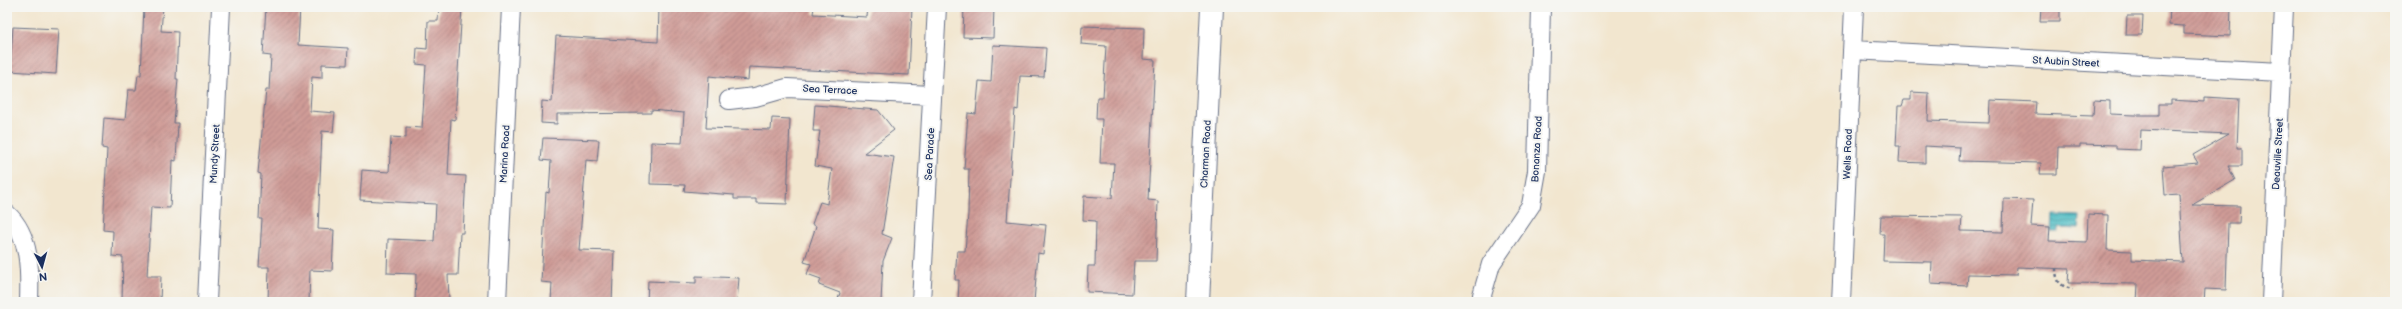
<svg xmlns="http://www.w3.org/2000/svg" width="2402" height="309" font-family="'Balsamiq Sans',sans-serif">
<defs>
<pattern id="water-rules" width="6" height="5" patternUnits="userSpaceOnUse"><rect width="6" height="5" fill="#4cbbc2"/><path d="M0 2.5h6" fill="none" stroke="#3e98a1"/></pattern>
<pattern id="building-hatch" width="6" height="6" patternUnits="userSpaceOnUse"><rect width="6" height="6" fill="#cf9b96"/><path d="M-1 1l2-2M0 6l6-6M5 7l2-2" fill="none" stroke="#a77f7e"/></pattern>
</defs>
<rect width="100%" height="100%" fill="#f6f6f2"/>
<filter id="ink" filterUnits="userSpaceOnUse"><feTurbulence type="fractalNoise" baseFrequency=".025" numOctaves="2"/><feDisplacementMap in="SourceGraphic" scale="8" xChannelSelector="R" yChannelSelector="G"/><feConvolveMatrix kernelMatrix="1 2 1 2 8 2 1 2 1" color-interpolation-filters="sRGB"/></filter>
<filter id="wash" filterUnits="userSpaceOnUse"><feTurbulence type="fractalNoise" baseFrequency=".012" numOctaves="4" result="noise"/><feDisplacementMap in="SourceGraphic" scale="16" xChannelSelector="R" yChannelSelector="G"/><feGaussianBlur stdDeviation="0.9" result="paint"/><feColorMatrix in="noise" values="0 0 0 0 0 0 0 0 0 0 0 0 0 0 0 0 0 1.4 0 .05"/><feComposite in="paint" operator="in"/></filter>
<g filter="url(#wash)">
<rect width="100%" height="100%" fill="#f2e6cf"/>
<!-- water -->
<path fill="url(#water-rules)" stroke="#347590" d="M2053,215L2080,216L2079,229L2059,228V232H2052Z"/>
<g id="blocks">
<!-- building -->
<path fill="url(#building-hatch)" d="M144,7H163L161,31L178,32L176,79H178L174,123H178L176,161L172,160L170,208L151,207L147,276H161L160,302H122L123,257L112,256L113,231L103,230L107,149L102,148L104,118L125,120L128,90H136L138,75H141Z
M266,7H300L298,45L348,48L347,65L322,64V78L312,77L310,111L335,113L333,132L322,131L318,229L334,230L332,271L310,270L309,302H268L269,267H259L262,219H259L261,174L258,173L266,90H269L271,56L263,55Z
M439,7H462L455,120L451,119L448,175L466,176L463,233H460L458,275H448L449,300L438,299V302H415L416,274L387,273L388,239L434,241L436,204L360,200L362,170L389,172L391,137L406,138V127L422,128L426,65L416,64L417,48L427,49L428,21H438Z
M697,7H814L813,14L867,17L868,7H912L909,75L749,67L748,80L709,76L706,128L771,130L772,118L790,119L787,204L756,203V199H734V195L684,191L685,185L650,184L651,142L682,143L684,113L651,110V113L557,114V124L541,123L542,101L552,102L556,36L658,42L659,8L697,10Z
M964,7H994L993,38L963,37Z
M2041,7H2060V22H2040Z
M2170,7H2231L2230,36L2184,34V26L2169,25Z
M2127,16H2143L2142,35H2126Z
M1082,26L1144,28L1143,59L1155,60L1148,200L1158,201L1156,261H1134L1132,294L1087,292L1088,266H1095L1096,221L1083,220L1084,196L1112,198L1114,163H1100L1102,119H1096L1097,97H1103L1106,46L1081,44Z
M13,27L59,29L56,74L10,71Z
M993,45L1046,48L1044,77L1020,76L1018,110L1015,109L1007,221L1046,225L1043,254L1038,253L1034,302H958L959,280H955L957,251H965L968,214L969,169H964L968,113L976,114L979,81L991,82Z
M1911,92L1929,93L1928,121L1989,123L1990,100L2036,102L2035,114L2093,116L2094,100L2110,101V114L2135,115H2159V104H2171V100L2204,102V97L2239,99L2237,148H2242V166H2228L2235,180L2192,205L2240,206L2239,223H2228L2226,290L2205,289L2204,302H2137L2138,284L2068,283L2069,269L2017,267L2016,275L1968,274L1967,286L1931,284L1932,262L1883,261L1884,234H1880L1881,216L1962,217L1961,231L2003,232L2004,199L2033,200L2031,226L2050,227L2049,241L2087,242L2088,214L2108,215L2107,250L2132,251V260L2183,262L2179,194L2165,195L2163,166L2198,163L2193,155L2229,134L2141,130L2140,150L2116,149V145L2080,144V147H2058L2057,174H2040L2041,163L1959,161L1960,148L1925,146V163L1899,162L1900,146H1896L1898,106H1902L1904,100H1911Z
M815,105L878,110L894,130L864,153L894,157L882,234L892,238L883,261L881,302H837L840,293L819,285L821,279L807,274L811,264L804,262L816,226L812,224L820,202L827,204L832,169L815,166L820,131H813Z
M543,138L599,140L597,161L586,160L579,250L614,251L612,302H551L552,283L541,282L546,192L549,193L551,161L541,160Z
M696,276L739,278L737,302H647L648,281L696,283Z"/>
</g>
</g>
<g filter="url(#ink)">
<use href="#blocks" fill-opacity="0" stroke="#666f86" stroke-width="1"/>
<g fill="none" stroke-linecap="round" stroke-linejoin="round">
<defs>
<path id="minor" d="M1852,50L2281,72
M729,100L755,97L787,88L932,95
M7,214C31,236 30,272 29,302
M207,302L221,7
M497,302L511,7
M921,302L937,7
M1483,302L1482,295L1491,264L1531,205L1537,171L1541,7
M1841,302L1854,7
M2271,302L2284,7"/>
<path id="secondary" d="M1198,302L1212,7"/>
</defs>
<!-- minor casing -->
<use href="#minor" stroke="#666f86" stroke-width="20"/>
<!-- secondary casing -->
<use href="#secondary" stroke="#666f86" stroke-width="24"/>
<!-- path -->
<path stroke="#666f86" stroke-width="2.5" stroke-dasharray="3 3" stroke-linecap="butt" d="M2056,268C2056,282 2061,287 2073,289"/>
<!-- minor -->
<use href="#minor" stroke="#fff" stroke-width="18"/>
<!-- secondary -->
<use href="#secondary" stroke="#fff" stroke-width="22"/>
</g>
</g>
<g text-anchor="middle" stroke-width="4" stroke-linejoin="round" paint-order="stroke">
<!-- street labels -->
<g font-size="10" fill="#1b2f5e" stroke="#f6f6f2">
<text transform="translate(2066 61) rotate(3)" y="4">St Aubin Street</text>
<text transform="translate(830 89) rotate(3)" y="4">Sea Terrace</text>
<text transform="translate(1536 149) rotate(-87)" y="4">Bonanza Road</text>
<text transform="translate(214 154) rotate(-87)" y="4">Mundy Street</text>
<text transform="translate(504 154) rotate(-87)" y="4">Marina Road</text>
<text transform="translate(929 154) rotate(-87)" y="4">Sea Parade</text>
<text transform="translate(1205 154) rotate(-87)" y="4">Charman Road</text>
<text transform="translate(1847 154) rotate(-88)" y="4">Wells Road</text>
<text transform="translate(2277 154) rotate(-87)" y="4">Deauville Street</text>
</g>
</g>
<!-- margin -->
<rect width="2402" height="309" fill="none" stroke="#f6f6f2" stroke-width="24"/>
<!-- north arrow -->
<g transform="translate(42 267) rotate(174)" stroke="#f6f6f2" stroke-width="3" paint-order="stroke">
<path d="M0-3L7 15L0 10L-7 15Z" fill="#1b2f5e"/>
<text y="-6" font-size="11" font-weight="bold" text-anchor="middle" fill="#1b2f5e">N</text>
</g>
</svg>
